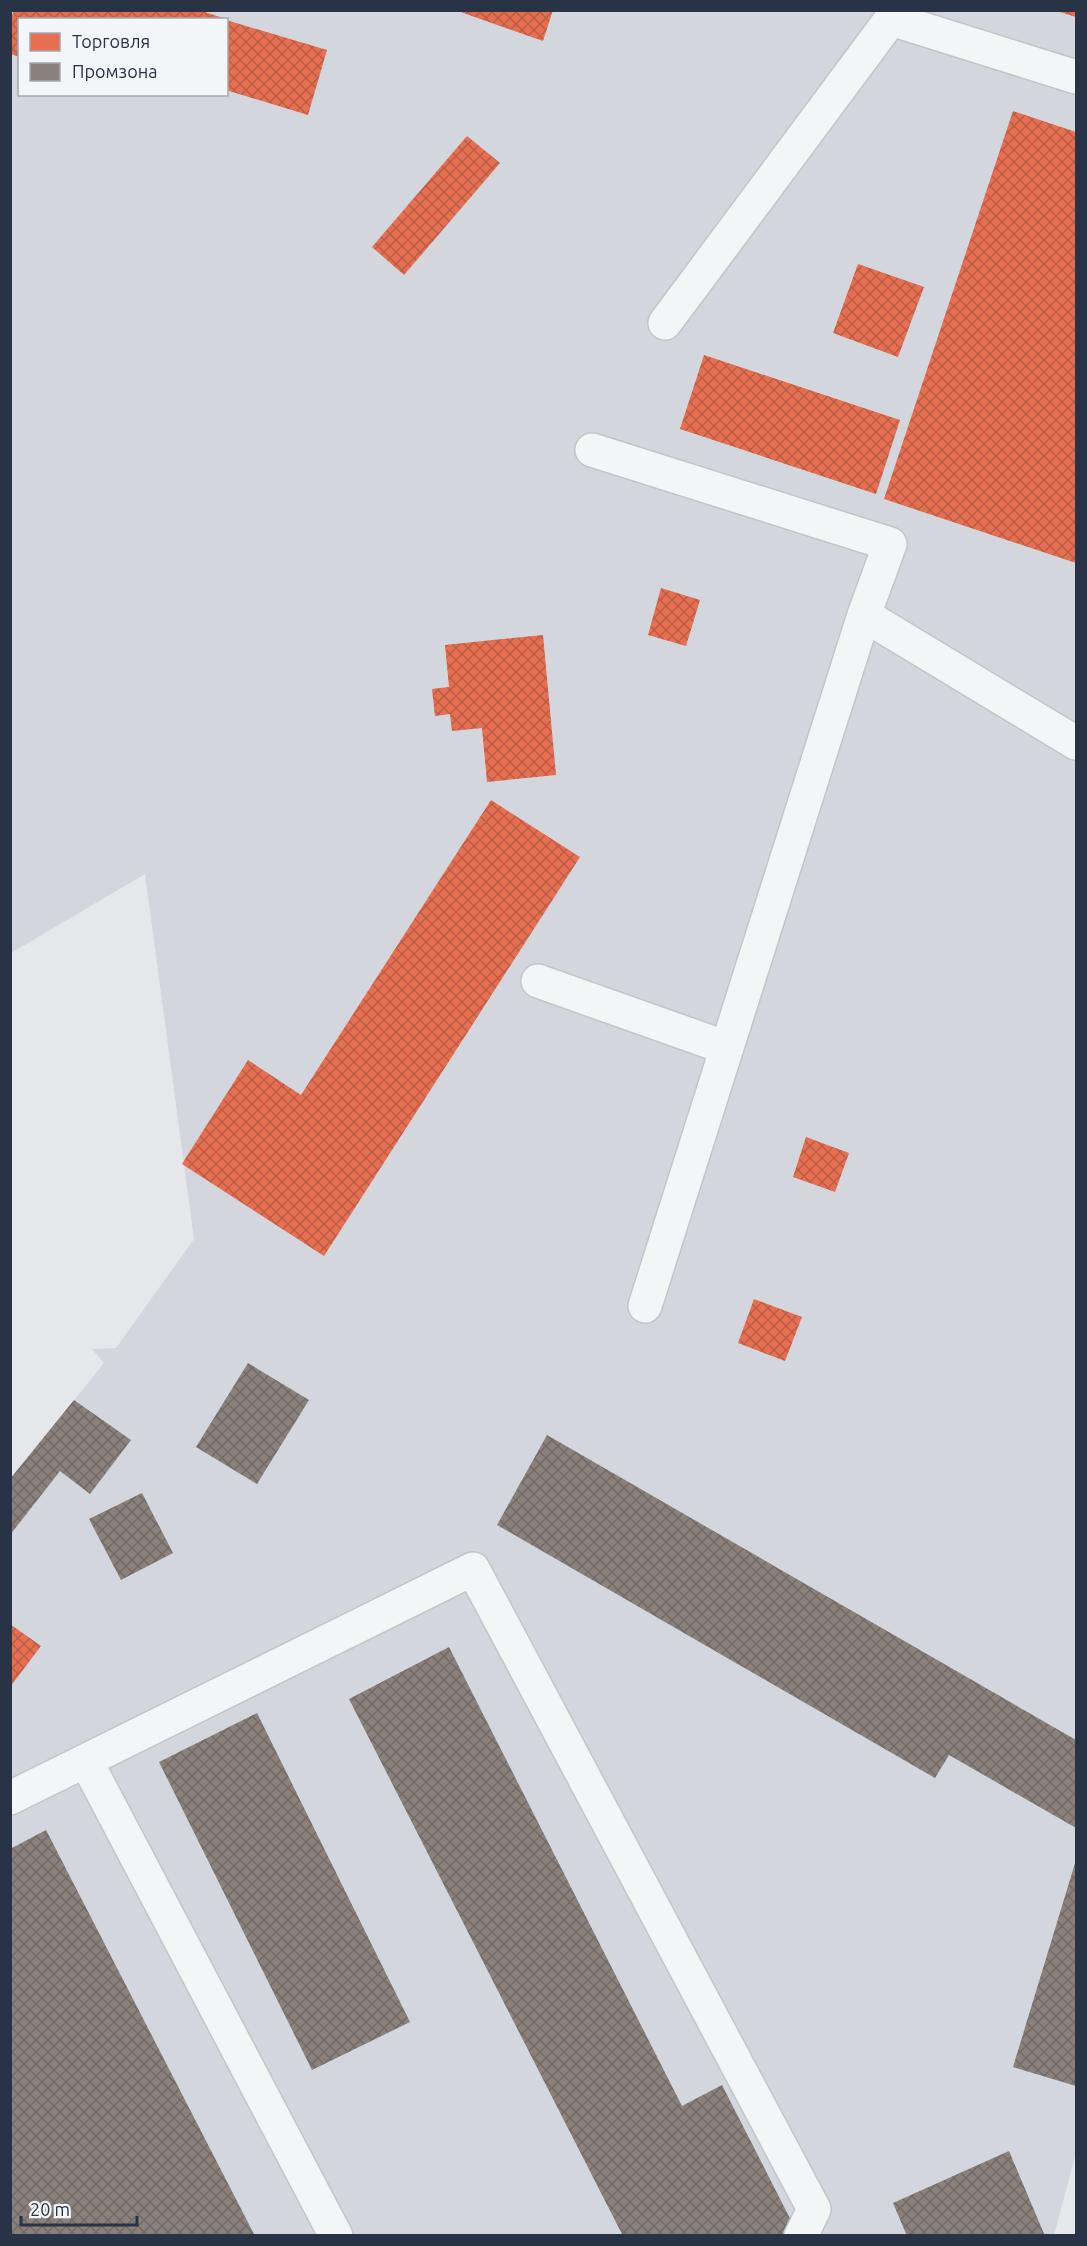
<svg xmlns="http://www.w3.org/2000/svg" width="1087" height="2246" font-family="Ubuntu,sans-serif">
<defs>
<pattern id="shops-cross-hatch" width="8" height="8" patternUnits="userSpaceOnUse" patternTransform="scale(1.5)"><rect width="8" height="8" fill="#e76f51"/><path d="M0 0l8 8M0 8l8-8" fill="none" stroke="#bb5c45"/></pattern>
<pattern id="industry-cross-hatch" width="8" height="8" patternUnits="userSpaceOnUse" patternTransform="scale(1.5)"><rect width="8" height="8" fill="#8a817c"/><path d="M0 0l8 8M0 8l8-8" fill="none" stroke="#716a67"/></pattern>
</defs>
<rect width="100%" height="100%" fill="#e5e7ea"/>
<!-- built -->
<path fill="#d3d6dd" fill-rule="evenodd" d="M11,11H1076V2153L1054,2235L11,2236V1479L104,1363L92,1349L116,1348L194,1239L145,874L11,953ZM20,20H226V94H20Z"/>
<!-- shops -->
<path fill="url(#shops-cross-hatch)" d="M14,10H199L226,19L20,20V57L10,54V22Z
M455,10H553L543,41Z
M1076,10V17L1057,11V10Z
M226,20L327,50L308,115L226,90Z
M1013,111L1076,132V563L884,499Z
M467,136L500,163L404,275L372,247Z
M858,264L924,287L898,357L833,333Z
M704,355L900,420L876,494L680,429Z
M661,588L700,600L686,646L648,635Z
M543,635L556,775L487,782L482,728L452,731L450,714L435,716L432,689L449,687L445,645Z
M491,800L580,857L324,1256L182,1164L248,1060L301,1095Z
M806,1137L849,1153L835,1192L793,1177Z
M754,1299L802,1317L785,1361L738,1343Z
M10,1624L41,1646L10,1687Z"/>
<!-- industry -->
<path fill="url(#industry-cross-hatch)" d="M248,1363L309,1400L257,1484L196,1447Z
M74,1400L131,1440L90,1494L60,1471L10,1535V1479Z
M547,1435L1076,1740V1828L949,1755L935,1778L497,1525Z
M142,1493L173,1553L121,1580L89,1519Z
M449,1647L682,2106L722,2085L799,2236H623L349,1699Z
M257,1713L410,2022L312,2070L159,1762Z
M46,1830L255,2236H10V1849Z
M1076,1860V2086L1013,2067Z
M1009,2151L1045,2236H907L893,2203Z"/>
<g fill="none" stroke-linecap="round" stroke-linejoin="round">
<defs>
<path id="minor" d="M665,323L891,19L1076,77
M592,450L890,544L864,615
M538,981L727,1048
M645,1306L864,615L1076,743
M86,1761L336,2236
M10,1798L473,1569L814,2209L801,2236"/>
</defs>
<!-- minor casing -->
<use href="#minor" stroke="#c3c5c8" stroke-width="36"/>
<!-- minor -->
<use href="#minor" stroke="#f4f5f7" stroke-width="33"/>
</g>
<!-- border -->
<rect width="1087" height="2246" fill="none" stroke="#293346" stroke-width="24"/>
<!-- legend -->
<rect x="18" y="18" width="210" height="78" fill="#f3f6f9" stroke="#a2a8b1" stroke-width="1.5"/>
<rect x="30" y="33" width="30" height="18" fill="#e76f51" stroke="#a2a8b1" stroke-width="1.5"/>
<text x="72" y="48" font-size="18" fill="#293346">Торговля</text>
<rect x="30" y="63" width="30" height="18" fill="#8a817c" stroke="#a2a8b1" stroke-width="1.5"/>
<text x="72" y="78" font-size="18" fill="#293346">Промзона</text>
<!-- scale -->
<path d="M21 2216v9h116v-9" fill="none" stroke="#293346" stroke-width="3"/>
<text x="30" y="2216" font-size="18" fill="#293346" stroke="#f3f6f9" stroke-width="4.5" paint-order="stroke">20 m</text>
</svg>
